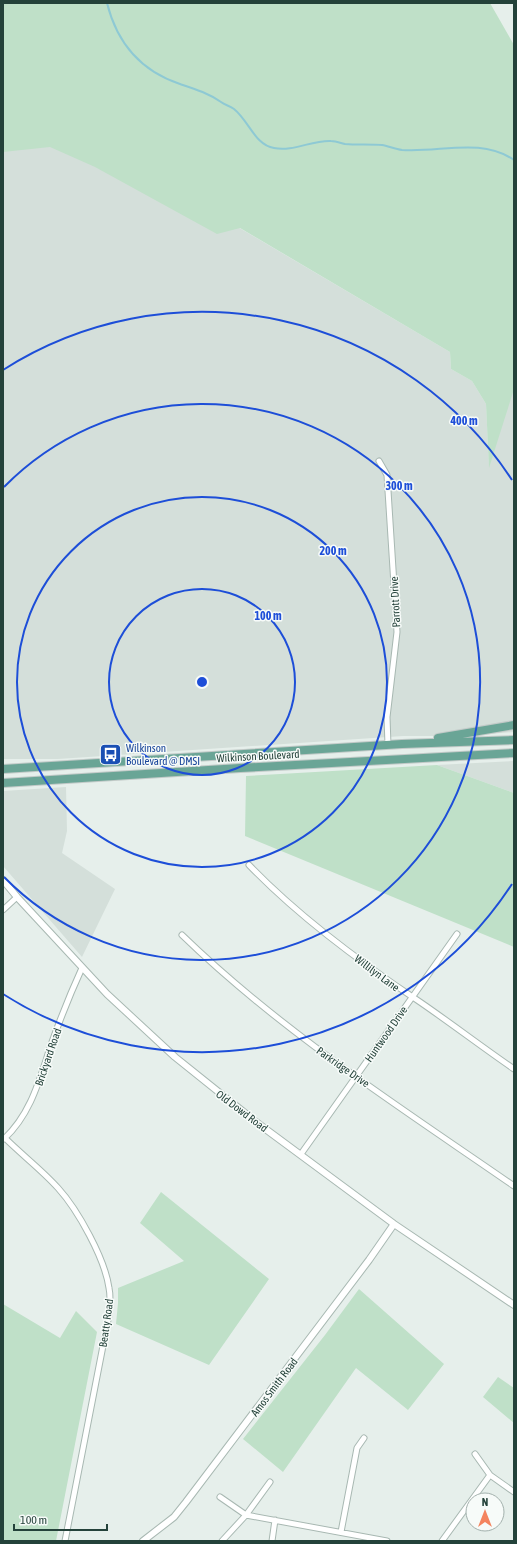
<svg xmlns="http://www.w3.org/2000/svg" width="517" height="1544" font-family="'Asap Condensed',sans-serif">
<rect width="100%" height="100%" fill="#e6efeb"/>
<!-- built -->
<path fill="#d4dfda" d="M51,117L450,352L451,369L472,381L486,404L489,466L514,386V732L462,736H403L58,759H3V126Z
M514,761V793L437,765Z
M66,787L67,831L62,853L115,889L82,957L3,866V791Z"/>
<!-- green -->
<path fill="#bfe0c8" d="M3,3H490L514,45V389L489,468L486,404L472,381L451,369L450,352L240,228L217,234L95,167L50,147L3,152Z
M437,765L514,793V947L245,836L246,776Z
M161,1192L269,1279L209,1365L116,1324L118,1303V1288L184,1261L140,1223Z
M359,1289L444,1364L408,1410L356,1368L283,1472L243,1439L325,1335Z
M3,1304L60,1338L76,1311L97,1332L56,1541H3Z
M498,1377L514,1388V1423L483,1397Z"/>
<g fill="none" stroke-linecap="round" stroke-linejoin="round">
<!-- stream -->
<path stroke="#8ec9d4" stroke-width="2" d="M107,3C117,43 141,71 180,84C195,89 208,93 221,102C225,105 230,106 234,109C249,121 255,145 274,148C293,152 312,140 331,141C335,141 341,143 345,144C357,145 370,144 382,145C388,146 395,149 402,150C440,153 480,137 514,160"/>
<defs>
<path id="minor" d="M379,461L387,475L397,632L387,717L388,745
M249,865C299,917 360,962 420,1002C452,1024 482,1047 514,1069
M3,910L17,897
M182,935C282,1032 400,1107 514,1186
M5,1138C22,1155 42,1170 58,1188C78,1210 105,1259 109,1288C111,1297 110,1306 109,1315L65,1541
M4,1139C32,1113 40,1077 52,1042C61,1017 71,992 82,968
M301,1154L457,934
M475,1454L490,1475L514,1492
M220,1497L246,1515L387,1541
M341,1532L357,1448L364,1438
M222,1541L246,1515L270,1482
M272,1541L275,1520
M442,1541L490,1475"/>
<path id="tertiary" d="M3,880L17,897L107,994L175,1057L256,1122L394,1224L514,1305
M143,1541L174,1517L186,1502L369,1260L394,1224"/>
<path id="primary" d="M438,738L514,725
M3,769L402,744L514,740
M3,783L240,768L514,753"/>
</defs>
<!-- minor casing -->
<use href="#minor" stroke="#a8b8b2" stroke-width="7"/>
<!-- tertiary casing -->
<use href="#tertiary" stroke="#a8b8b2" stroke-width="8"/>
<!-- primary casing -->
<use href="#primary" stroke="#c2cac8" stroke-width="10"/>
<!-- minor -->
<use href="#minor" stroke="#fff" stroke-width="5"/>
<!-- tertiary -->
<use href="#tertiary" stroke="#fff" stroke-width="6"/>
<!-- primary -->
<use href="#primary" stroke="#6aa596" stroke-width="8"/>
</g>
<!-- distance rings -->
<g fill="none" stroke="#1d4ed8" stroke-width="2">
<circle cx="202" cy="682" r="93"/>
<circle cx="202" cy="682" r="185"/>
<path d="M4 487A278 278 0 1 1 4 877"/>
<path d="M512 884A370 370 0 0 1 3 994M3 370A370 370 0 0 1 512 480"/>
</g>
<!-- icons -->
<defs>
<symbol id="bus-square" viewBox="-11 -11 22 22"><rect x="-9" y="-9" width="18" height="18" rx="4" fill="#1a4fb4" stroke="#f7fbf9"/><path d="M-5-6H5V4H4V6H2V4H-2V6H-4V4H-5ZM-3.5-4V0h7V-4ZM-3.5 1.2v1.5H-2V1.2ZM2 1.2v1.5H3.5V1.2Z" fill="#fff"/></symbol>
</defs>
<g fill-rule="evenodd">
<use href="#bus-square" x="98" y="742" width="25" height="25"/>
</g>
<g text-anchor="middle" stroke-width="3" stroke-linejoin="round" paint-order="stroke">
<!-- street labels -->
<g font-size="11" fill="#24423a" stroke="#f7fbf9">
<text transform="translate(395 602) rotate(-93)" y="4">Parrott Drive</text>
<text transform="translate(258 756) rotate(-3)" y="4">Wilkinson Boulevard</text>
<text transform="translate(377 973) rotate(37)" y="4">Willilyn Lane</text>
<text transform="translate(386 1034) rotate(-55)" y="4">Huntwood Drive</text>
<text transform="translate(48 1057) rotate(-71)" y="4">Brickyard Road</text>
<text transform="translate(343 1067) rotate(35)" y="4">Parkridge Drive</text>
<text transform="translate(242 1111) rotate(37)" y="4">Old Dowd Road</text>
<text transform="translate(106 1323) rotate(-82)" y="4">Beatty Road</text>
<text transform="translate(274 1387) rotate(-53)" y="4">Amos Smith Road</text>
</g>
<!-- transit labels -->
<g font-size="11" fill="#164399" stroke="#f7fbf9" text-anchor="start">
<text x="126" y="752">Wilkinson<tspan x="126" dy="13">Boulevard @ DMSI</tspan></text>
</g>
</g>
<circle cx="202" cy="682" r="6" fill="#1d4ed8" stroke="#f7fbf9" stroke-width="2"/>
<g font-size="12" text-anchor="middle" font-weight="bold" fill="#1d4ed8" stroke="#f7fbf9" stroke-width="3" stroke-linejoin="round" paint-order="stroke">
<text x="464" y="425">400 m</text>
<text x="399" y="490">300 m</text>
<text x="333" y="555">200 m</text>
<text x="268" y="620">100 m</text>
</g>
<!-- border -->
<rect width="517" height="1544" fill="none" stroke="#24423a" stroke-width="8"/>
<!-- north arrow -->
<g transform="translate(485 1512)"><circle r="19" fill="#f7fbf9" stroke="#a3b1ad"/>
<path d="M0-3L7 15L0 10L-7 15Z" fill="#f4845f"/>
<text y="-6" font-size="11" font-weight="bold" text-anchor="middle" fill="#24423a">N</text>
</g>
<!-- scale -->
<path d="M14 1524v6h93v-6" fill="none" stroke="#24423a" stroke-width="2"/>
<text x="20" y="1524" font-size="12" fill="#24423a" stroke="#f7fbf9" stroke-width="3" paint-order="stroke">100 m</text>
</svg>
